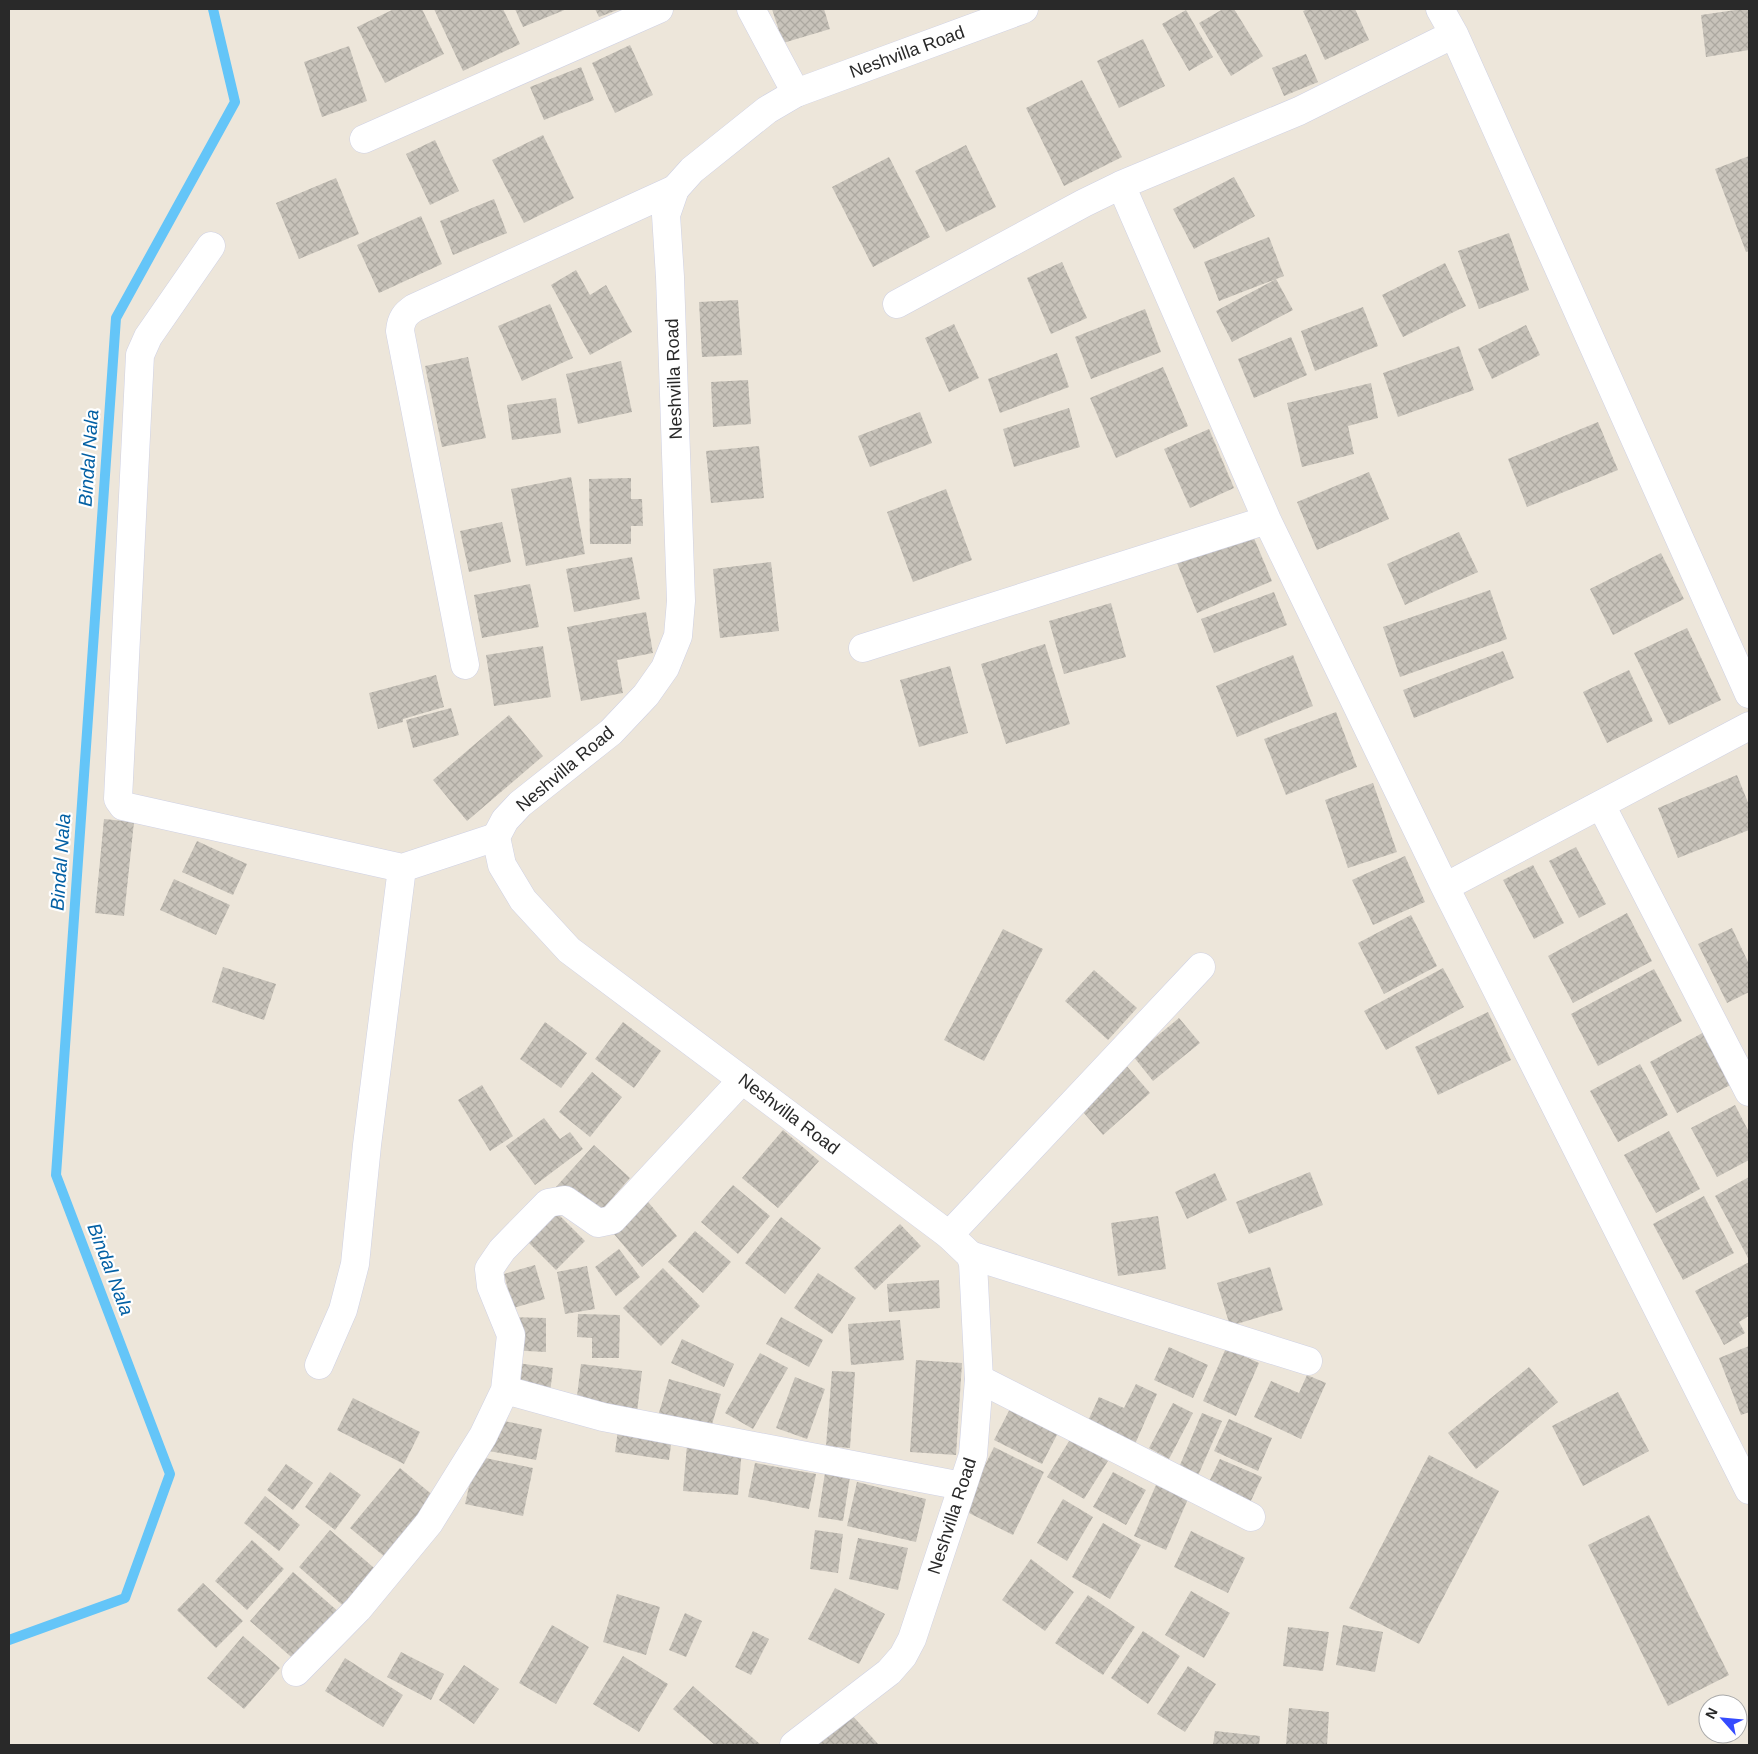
<svg xmlns="http://www.w3.org/2000/svg" width="1758" height="1754" font-family="Arial,sans-serif">
<defs>
<pattern id="building-cross-hatch" width="8" height="8" patternUnits="userSpaceOnUse" patternTransform="scale(1.25)"><rect width="8" height="8" fill="#c8c3ba"/><path d="M0 0l8 8M0 8l8-8" fill="none" stroke="#aca8a0"/></pattern>
</defs>
<rect width="100%" height="100%" fill="#ede6da"/>
<g fill="none" stroke-linecap="round" stroke-linejoin="round">
<!-- stream -->
<path stroke="#64c5f8" stroke-width="10" d="M9,1640L125,1598L170,1474L56,1175L116,318L235,102L213,9"/>
</g>
<!-- building -->
<path fill="url(#building-cross-hatch)" d="M394,9H422L444,54L385,83L357,27Z
M434,9H503L520,44L463,71Z
M515,9H567L523,27Z
M595,9H620L599,17Z
M772,9H824L830,29L783,43Z
M1223,9H1234L1263,56L1231,76L1199,23Z
M1308,9H1355L1369,40L1325,60L1303,11Z
M1742,9H1749V50L1706,57L1701,15Z
M1186,10L1213,57L1189,71L1162,24Z
M1143,39L1165,86L1119,108L1097,61Z
M630,45L653,95L615,113L592,63Z
M349,46L367,101L322,117L304,62Z
M1306,54L1318,82L1284,96L1272,68Z
M581,67L594,100L544,120L530,87Z
M1082,80L1122,157L1064,186L1026,108Z
M543,135L574,198L524,223L492,160Z
M435,140L459,191L430,205L406,154Z
M966,145L996,207L946,232L915,171Z
M1749,156V251L1746,252L1715,169Z
M889,157L930,237L873,267L832,187Z
M1234,177L1255,216L1194,249L1173,209Z
M336,178L359,234L299,259L276,203Z
M494,199L507,233L453,255L440,221Z
M421,216L442,264L379,293L357,245Z
M1509,233L1529,290L1479,309L1458,251Z
M1269,237L1284,276L1219,301L1204,262Z
M1062,262L1087,318L1051,334L1027,278Z
M1445,263L1466,306L1403,337L1382,295Z
M576,270L590,295L606,285L632,332L590,355L551,285Z
M1276,279L1293,310L1232,342L1216,311Z
M738,300L742,355L702,357L699,302Z
M550,304L573,358L522,381L498,326Z
M1363,307L1378,346L1315,371L1301,331Z
M1145,309L1161,352L1091,379L1075,337Z
M954,324L979,378L949,392L925,338Z
M1526,325L1540,355L1492,379L1478,349Z
M1291,337L1307,375L1254,398L1238,359Z
M1459,346L1474,390L1398,417L1383,373Z
M1057,353L1069,387L1000,413L988,379Z
M468,357L486,438L442,447L425,366Z
M621,361L632,412L578,424L566,374Z
M1163,367L1188,426L1116,458L1090,398Z
M748,380L751,424L713,427L711,382Z
M1371,383L1378,418L1348,426L1354,454L1302,467L1287,403Z
M556,398L561,433L512,440L507,405Z
M1069,408L1080,447L1014,467L1003,429Z
M920,412L932,443L870,467L858,436Z
M1598,422L1618,470L1527,507L1508,459Z
M1209,429L1234,488L1190,508L1164,449Z
M759,446L764,498L711,503L706,451Z
M1369,472L1389,519L1317,550L1297,502Z
M571,477L585,554L526,566L511,489Z
M631,478V499H642L643,526H631V544H590L589,479Z
M946,489L972,560L913,582L887,512Z
M502,522L511,562L469,572L460,531Z
M1251,531L1272,581L1197,613L1177,563Z
M1459,532L1478,572L1405,605L1387,564Z
M1661,553L1684,599L1613,635L1590,589Z
M632,557L640,599L574,612L566,569Z
M771,562L779,631L720,638L713,569Z
M530,584L539,627L482,638L474,595Z
M1490,590L1507,639L1400,677L1383,627Z
M1274,592L1287,625L1214,653L1201,619Z
M1111,603L1126,657L1064,674L1049,621Z
M646,612L653,653L617,660L623,693L581,701L567,627Z
M1687,628L1721,700L1669,725L1634,653Z
M1045,644L1070,724L1006,744L981,664Z
M543,646L551,697L494,706L486,655Z
M1503,651L1514,678L1414,718L1403,690Z
M1293,655L1313,706L1237,737L1216,686Z
M950,666L968,733L919,747L900,680Z
M1629,670L1653,721L1607,743L1583,692Z
M436,675L444,707L403,719V722L378,729L369,693Z
M451,708L459,735L413,748L406,720Z
M1336,712L1357,767L1286,795L1264,739Z
M509,715L543,756L467,821L433,780Z
M1737,775L1749,805V830L1678,858L1658,808Z
M1373,783L1397,852L1348,868L1325,800Z
M104,819L134,822L124,916L95,913Z
M197,841L247,864L233,895L182,872Z
M1576,847L1606,904L1579,918L1549,861Z
M1405,856L1425,902L1373,925L1352,880Z
M1533,865L1564,923L1534,939L1503,880Z
M174,879L230,905L216,935L160,910Z
M1627,913L1652,961L1573,1003L1548,956Z
M1411,915L1437,966L1384,994L1358,943Z
M1732,928L1749,964V992L1727,1003L1698,944Z
M1003,929L1043,949L984,1061L944,1040Z
M223,967L276,984L264,1020L212,1002Z
M1443,968L1464,1007L1386,1050L1364,1011Z
M1654,969L1682,1021L1598,1066L1571,1014Z
M1094,970L1137,1008L1108,1040L1065,1001Z
M1488,1012L1511,1060L1438,1095L1415,1047Z
M1179,1018L1200,1043L1153,1081L1133,1056Z
M545,1022L587,1053L561,1088L520,1059Z
M623,1022L661,1051L634,1088L595,1059Z
M1706,1031L1734,1083L1677,1113L1650,1062Z
M1124,1063L1150,1093L1103,1135L1077,1105Z
M1640,1064L1668,1115L1618,1142L1590,1091Z
M592,1072L622,1097L590,1137L559,1112Z
M482,1085L513,1136L490,1151L458,1100Z
M1735,1105L1749,1132V1160L1717,1177L1691,1128Z
M544,1118L560,1139L570,1132L583,1149L535,1185L506,1146Z
M783,1130L819,1161L778,1208L742,1178Z
M1669,1131L1700,1189L1656,1213L1624,1155Z
M594,1145L630,1178L592,1221L555,1188Z
M1310,1172L1323,1205L1249,1234L1236,1202Z
M1215,1173L1227,1200L1187,1219L1175,1192Z
M1749,1177V1258H1748L1715,1196Z
M733,1185L770,1216L738,1254L701,1222Z
M643,1196L677,1236L642,1267L608,1227Z
M1704,1196L1734,1253L1683,1280L1653,1224Z
M557,1213L585,1241L556,1270L528,1242Z
M1158,1216L1166,1269L1118,1276L1111,1223Z
M781,1217L821,1248L785,1294L745,1263Z
M900,1224L921,1246L875,1290L854,1268Z
M695,1231L731,1262L703,1293L668,1262Z
M619,1249L640,1277L616,1296L595,1267Z
M1749,1262V1316L1739,1322L1745,1333L1724,1345L1695,1291Z
M535,1265L545,1299L513,1308L504,1274Z
M587,1266L595,1309L565,1314L557,1272Z
M1270,1267L1283,1310L1230,1326L1217,1283Z
M663,1268L700,1306L661,1346L623,1308Z
M818,1273L856,1298L832,1334L794,1308Z
M939,1280L940,1308L889,1312L887,1284Z
M578,1314L620,1315L619,1358H592V1338L577,1337Z
M509,1317L546,1318V1352L508,1350Z
M781,1317L823,1340L809,1367L766,1344Z
M900,1320L904,1360L851,1365L848,1324Z
M682,1339L734,1364L724,1387L671,1363Z
M1749,1346V1412L1741,1415L1719,1358Z
M1169,1347L1208,1365L1193,1398L1154,1380Z
M1226,1348L1259,1363L1236,1416L1203,1401Z
M760,1353L788,1368L753,1429L725,1413Z
M916,1360L962,1363L956,1455L910,1452Z
M510,1362L553,1368L550,1393L507,1388Z
M581,1364L642,1371L637,1412L576,1404Z
M1529,1367L1558,1402L1476,1469L1448,1433Z
M832,1371L855,1372L850,1448L826,1446Z
M1307,1375L1326,1383L1301,1439L1254,1417L1271,1381L1299,1393Z
M795,1377L825,1389L807,1439L776,1428Z
M669,1379L721,1394L710,1431L658,1416Z
M1136,1384L1157,1394L1135,1444L1087,1423L1099,1397L1124,1408Z
M1618,1392L1649,1451L1583,1486L1552,1426Z
M353,1398L420,1432L404,1464L337,1430Z
M1013,1403L1061,1427L1042,1464L994,1440Z
M1173,1403L1193,1413L1169,1459L1149,1448Z
M1202,1413L1222,1421L1196,1480L1177,1472Z
M486,1417L542,1429L536,1460L479,1449Z
M1229,1419L1272,1438L1258,1471L1214,1451Z
M618,1430L672,1437L669,1460L615,1452Z
M1071,1438L1108,1461L1084,1499L1047,1477Z
M687,1445L742,1449L738,1495L683,1491Z
M994,1447L1044,1472L1013,1535L963,1510Z
M1429,1455L1499,1491L1419,1644L1349,1608Z
M476,1456L533,1468L523,1516L465,1504Z
M1220,1459L1262,1477L1249,1505L1207,1486Z
M755,1463L816,1474L809,1509L748,1497Z
M286,1464L313,1483L293,1510L267,1490Z
M400,1468L435,1497L385,1557L350,1528Z
M330,1472L361,1495L335,1530L305,1507Z
M1113,1472L1146,1490L1126,1525L1093,1507Z
M825,1473L850,1477L843,1521L818,1517Z
M857,1482L926,1499L916,1542L847,1526Z
M1156,1485L1188,1499L1166,1550L1134,1536Z
M265,1496L300,1525L279,1551L244,1523Z
M1063,1499L1093,1517L1067,1561L1037,1543Z
M1649,1515L1729,1675L1668,1706L1588,1545Z
M1103,1523L1141,1545L1110,1599L1072,1577Z
M330,1530L380,1573L348,1610L299,1567Z
M815,1530L843,1534L838,1573L810,1569Z
M1191,1531L1245,1558L1228,1593L1174,1567Z
M858,1538L908,1548L898,1590L849,1579Z
M252,1540L284,1569L247,1610L215,1581Z
M1031,1559L1074,1592L1045,1631L1002,1600Z
M293,1572L340,1613L297,1662L250,1621Z
M203,1583L243,1621L216,1648L177,1610Z
M835,1588L885,1614L859,1664L808,1639Z
M1191,1591L1230,1613L1204,1658L1165,1635Z
M617,1594L660,1607L646,1655L603,1642Z
M1088,1595L1135,1627L1103,1675L1055,1643Z
M685,1613L702,1621L686,1657L669,1650Z
M552,1625L589,1647L556,1704L519,1683Z
M1343,1625L1383,1632L1375,1672L1336,1665Z
M1288,1627L1329,1632L1323,1671L1283,1666Z
M753,1631L769,1639L751,1675L735,1667Z
M1143,1631L1180,1656L1148,1704L1111,1678Z
M243,1636L280,1668L244,1709L207,1678Z
M401,1652L444,1674L431,1700L387,1677Z
M623,1656L668,1684L639,1732L593,1704Z
M345,1658L403,1695L383,1727L325,1691Z
M464,1665L499,1689L474,1724L439,1700Z
M1188,1666L1216,1684L1185,1732L1157,1714Z
M693,1686L761,1745H715L673,1709Z
M1289,1708L1329,1712L1327,1745H1286Z
M850,1713L879,1745H816Z
M1215,1731L1260,1736L1259,1745H1213Z"/>
<g fill="none" stroke-linecap="round" stroke-linejoin="round">
<defs>
<path id="street" d="M751,9L796,93
M1440,9L1454,34L1749,694
M364,139L659,9
M1121,185L1299,111L1454,34
M211,246L148,337L140,355L118,799L123,806L402,868L496,837
M897,304L1084,203L1121,185L1267,520L1445,887L1749,1490
M863,648L1267,520
M465,665L400,331C401,319 405,314 414,308L675,189
M1601,805L1749,1092
M1445,887L1749,726
M742,1080L612,1220L598,1223L565,1200L548,1203L502,1250L489,1269L491,1286L511,1335L505,1390L603,1417L962,1486
M949,1235L1201,967
M970,1255L1308,1361
M319,1365L343,1310L355,1264L367,1145L402,868
M979,1379L1251,1517
M296,1672L358,1609L429,1523L483,1436L505,1390"/>
<path id="secondary" d="M794,1745L889,1672L903,1656L912,1639L973,1455L979,1379L973,1263L970,1255L949,1235L569,950L523,900L502,865L496,837L505,820L520,804L611,732L646,695L665,668L678,636L681,601L670,277L666,215L675,189L692,170L767,110L796,93L1024,9"/>
</defs>
<!-- street casing -->
<use href="#street" stroke="#cfd1e4" stroke-width="29"/>
<!-- secondary casing -->
<use href="#secondary" stroke="#cfd1e4" stroke-width="29"/>
<!-- street -->
<use href="#street" stroke="#fff" stroke-width="28"/>
<!-- secondary -->
<use href="#secondary" stroke="#fff" stroke-width="28"/>
</g>
<g text-anchor="middle" stroke-width="4.5" stroke-linejoin="round" paint-order="stroke">
<!-- street labels -->
<g font-size="18" fill="#292929" stroke="#fff">
<text transform="translate(907 52) rotate(-20)" y="6">Neshvilla Road</text>
<text transform="translate(674 379) rotate(-92)" y="6">Neshvilla Road</text>
<text transform="translate(565 769) rotate(-40)" y="6">Neshvilla Road</text>
<text transform="translate(789 1114) rotate(37)" y="6">Neshvilla Road</text>
<text transform="translate(952 1516) rotate(-72)" y="6">Neshvilla Road</text>
</g>
<!-- water labels -->
<g font-size="19" font-style="italic" fill="#0360a4" stroke="#fff">
<text transform="translate(88 458) rotate(-86)" y="7">Bindal Nala</text>
<text transform="translate(60 862) rotate(-86)" y="7">Bindal Nala</text>
<text transform="translate(111 1269) rotate(69)" y="7">Bindal Nala</text>
</g>
</g>
<!-- border -->
<rect width="1758" height="1754" fill="none" stroke="#292929" stroke-width="20"/>
<!-- north arrow -->
<g transform="translate(1723 1719) rotate(297)"><circle r="24" fill="#ffffff" stroke="#a9a9a9"/>
<path d="M0-4L9 19L0 12L-9 19Z" fill="#354bff"/>
<text y="-8" font-size="14" font-weight="bold" text-anchor="middle" fill="#292929">N</text>
</g>
</svg>
